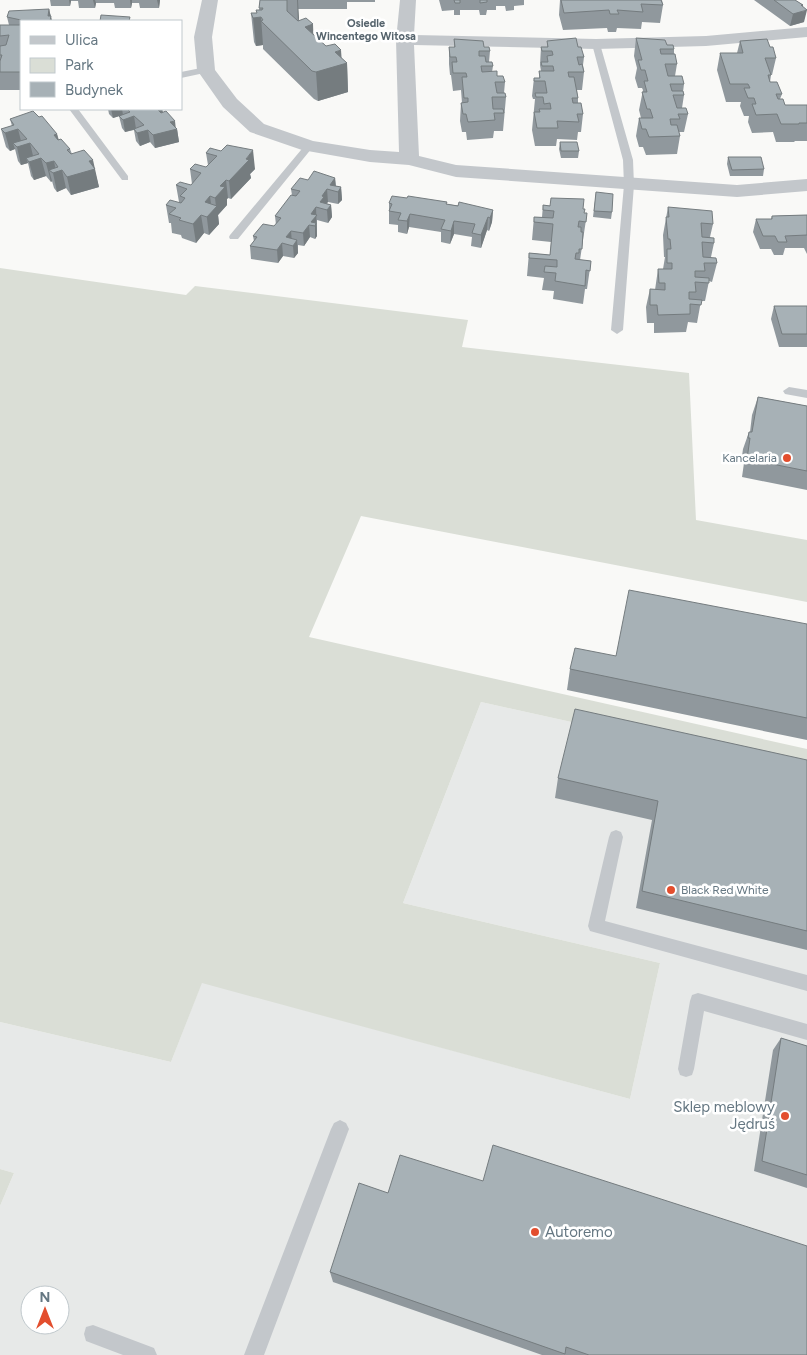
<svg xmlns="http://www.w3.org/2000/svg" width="807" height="1355" font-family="Figtree,sans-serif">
<rect width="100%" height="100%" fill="#f9f9f7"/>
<!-- built -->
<path fill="#e7e9e8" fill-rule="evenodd" d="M481,702L807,774V1355H0V1206L14,1173L0,1169V1022L171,1062L202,982L630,1099L660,963L403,903ZM30,1295H60V1325H30Z"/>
<!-- green -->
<path fill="#daded6" d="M0,268L186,295L195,286L468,320L462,347L689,373L696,520L807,540V602L361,516L309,637L807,749V774L481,702L403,903L660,963L630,1099L202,983L171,1062L0,1022Z
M0,1169L14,1173L0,1206Z"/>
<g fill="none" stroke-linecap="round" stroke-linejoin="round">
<!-- service -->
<path fill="#c3c7cb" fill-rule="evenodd" d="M596,41L600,44L633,160L634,185L623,330L617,334L611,330L624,185L623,160L592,44Z
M206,67L211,70L209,72L181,78V72Z
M69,109H78L128,176V180H122Z
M309,143L314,146L312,148L238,239H230L229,237L230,235L306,144Z
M789,387L807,390V398L785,394L783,391Z
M616,830L621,832L623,837L605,921L807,975V991L590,931L588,926L609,837L611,832Z
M698,993L807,1024V1040L704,1011L694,1069L692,1075L686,1077L680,1075L678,1069L690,1001L692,995Z
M340,1120L346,1123L349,1129L264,1355H244L331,1129L334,1123Z
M93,1325L154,1348L157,1355H123L86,1341L84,1334L86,1327Z"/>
<!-- minor -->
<path fill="#c3c7cb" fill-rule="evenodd" d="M202,0H218L212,37L215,70L237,99L264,124L313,141L370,150L399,152L396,40L400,0H416L414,35L596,39L706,36L807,27V37L706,46L596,49L414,45L419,156L456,165L737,185L807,179V191L737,197L456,177L409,165L370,162L302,150L250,132L223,107L197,70L194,37Z"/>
</g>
<!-- wall -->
<path fill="#90989d" d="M50,0H160L159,8H140L139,3H132L131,8H115L114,3H96L95,8H79L78,1H71L70,6H51Z
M260,0H375V2H347V9H298L299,21L313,24V34L326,46L347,63L348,92L318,101L314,99L263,49V45L256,46L254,42L251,13H257L259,10Z
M439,0H524V5L514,6V10L506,11L505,6H496V10H487L486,15H480L479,10H460V15H454V10L442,11Z
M560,0H662L663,5L660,23L642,22L641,29L617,28L616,32H608L607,28L563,30L559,15Z
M754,0H795L803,5L802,7L804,22L790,26Z
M49,9L52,21H21V90H0V25H9L7,17Z
M636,38L667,45L674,49V54L677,64L675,76L684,84L683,92L684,95L682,108L688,114L684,132H679L680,136L677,154L646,155L643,147H639L636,136L639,118H641L639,110L643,90L642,88H638L635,78L637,68L634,56Z
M454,39L484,47L490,51L489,62L493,66L492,72L505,82L504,93L506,97L503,131H494L493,138L467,140L466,132H462L460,121L461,103H462L461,90L453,91L451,75H450L449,64V47H454Z
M547,41L578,47L584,57L583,65L584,72L582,90H577L578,98V103L583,114L581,132H578L577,140L557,139L556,146H535L532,130L535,99H533L532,96L534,78H539V71H541L540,65L541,47H547Z
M740,41L770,47L776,58L772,75H771L770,82L782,94L780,99L785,105H807V141H795L794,142H776L773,132L752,133L748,122L749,116H744L740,106L741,102H726L717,70L720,53H737Z
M108,109H162L163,112L177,129L179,142L155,148L150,142L140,146L136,141L134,130L125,132L122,128L119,116L113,118L109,114Z
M39,117L57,134L59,140L70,149L72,154L94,168L99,187L71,195L66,188L57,192L54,188L52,181L51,182L46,176L34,180L31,176L28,163L21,165L18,161L15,149L10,151L6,147L1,129L12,126L10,119Z
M560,142L579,151L578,158H561L559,149Z
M210,148L255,169L250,174L251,178L231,199L228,198L227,199V205L218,215L219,224L209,235L204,233L196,243L182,238L181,235L172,233L171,223H169L166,205L179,202L176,185H191L192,184L190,169L206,167L208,165L206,153Z
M728,157L764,169L763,176H730L727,164Z
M335,178L336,186L341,187L342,200L338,204L328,202L326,203L331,205L332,217L328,223L317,220V236L315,239L310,237L304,246L298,245V253L294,258L283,256L278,263L251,259L250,246L254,241L253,236L274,226L276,225L275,216L292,195L291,189L308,180Z
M596,192L612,212L611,219L593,217Z
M407,198L447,202L446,204L493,210L492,222L489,231L487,230L481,248L471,246L472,237L454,234L450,244L441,242V232L409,227L407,234L398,232V225L389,224V203Z
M543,205L583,209L584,213H587L580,260L591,261L587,289H585L583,304L553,299L554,291L542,290L544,278L527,276L529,253L550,255L551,242L532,240L534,217H542Z
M668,207L713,224L710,237L714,243L711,257L717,263L712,282L709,281L705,301H701L697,323L688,322L686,332L654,333V323H647L646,307L650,289L655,290L658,269H663L665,257H664L663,235Z
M807,215V254L804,248H785L783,255H774L771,249H760L753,232L756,219H771L772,216Z
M774,306H807V347H779L771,319Z
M758,397L807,406V490L742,477L745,456H742L743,449L749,432H750L752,415Z
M807,624V740L567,690L570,669L615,656Z
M807,760V950L636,908L652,820L555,798L558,778Z
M781,1038L807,1046V1188L754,1171L773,1050Z
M483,1181L807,1355H542L333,1282L330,1272L388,1193Z"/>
<!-- shaded-wall -->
<path fill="#757c7f" d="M69,0H71V1L70,6Z
M93,0H95L96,3L95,8Z
M130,0H132V3L131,8Z
M157,0H160L159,8Z
M297,0H298L299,18L298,24Z
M801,5H803L801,12L807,10L804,22L790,26L793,14Z
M49,9L52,21H49L48,16Z
M261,17L263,45L256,46L253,18Z
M313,24L314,53L305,27Z
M341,50L342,64L347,63L348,92L318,101L316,72L335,52Z
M111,109H122L123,115L113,118Z
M157,109H162L164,119Z
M134,116L136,129L125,132L123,120Z
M175,121L176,130L177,129L179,142L155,148L153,135L170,122Z
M18,129L22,145L30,143L34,160L41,158L46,176L34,180L29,162L26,158L28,163L21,165L17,147L13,143L15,149L10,151L5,133Z
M148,130L150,142L140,146L137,133Z
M57,134L61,152L54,135Z
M253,150L255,169L250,174L251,178L231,199L229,181L246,159Z
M93,160L99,187L71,195L67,177L89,161Z
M54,161L56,172L62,170L66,188L57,192L53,173L49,170L52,181L51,182L46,163Z
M335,178L336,190L330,185Z
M226,180L228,198L227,199V205L218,215L219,224L209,235L205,202L210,196L212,211L216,207L215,198L220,186Z
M341,187L342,200L338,204V192Z
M327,189L328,202L324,207L320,202L322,196Z
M331,205L332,217L328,223L327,210Z
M316,207L317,236L315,239V226H312L311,214Z
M493,210L492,222L489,231L490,218Z
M410,214L409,227L407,234V221Z
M201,215L204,233L196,243L193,224Z
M488,217L487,230L481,248V235Z
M454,221V234L450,244L451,231Z
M309,225L310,237L304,246L303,233Z
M291,231L292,243L286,237Z
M297,240L298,253L294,258L293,246Z
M282,243L283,256L278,263L277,250Z"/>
<!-- building -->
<path fill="#a7b1b6" stroke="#757c7f" d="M260,0H287V11L298,21L306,18L313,24L305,27L326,46L335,44L341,50L335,52L347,63L316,72L312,71L261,21L263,20L261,17L253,18L251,13H257L256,10H262L263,8H259Z
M454,0H460V3H455Z
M480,0H487V2L480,3Z
M561,0H661L663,5L641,4L643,12L617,10L619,14H610L609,10L564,13Z
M774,0H795L803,5H801L807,10L793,14Z
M49,9L48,16H51L50,21H21V72H0V61L2,55H0V46L6,45L9,35L0,36V25H20L21,20L7,17L9,11Z
M101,15L130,17L129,21H100Z
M576,38L578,47H581L584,57H577L579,65L582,64L584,72H568L569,77H574L578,98H572L573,103H581L583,114H577L579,122L557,121L558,128H537L534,112H540L539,109H551L550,103L544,104L543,97H536L535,93H547L545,81H534V78H540L539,71H554L553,66H542L541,62H548L547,56L553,55L552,51H542L541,47H548L547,41Z
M636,38L665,40L667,45H673L674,49H660L661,54H675L677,64H665L668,76H682L684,84H670L672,91H683L684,95H673L677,108H686L688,114H678L680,119H670L671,125H677L680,136L649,137L646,129H642L639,118H653L650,109H647L642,92H647L644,81H648L645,70H641L638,60H642Z
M454,39L483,41L484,47H489L490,51H479V56H485L486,62H492L493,66H481L482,72L497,71V76H503L505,82H495L497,93H505L506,97H492L493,109H503L504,113H494L495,120L468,122L466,114H463L461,103L468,102V98H464L462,77H467L466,73H453L452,62H457L456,57H450L449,47H455Z
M767,39L770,47H773L776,58H765L771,75H768L770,82H777L782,94H776L778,99H783L785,105H807V123H799V124H781L777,114L756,115L752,104H756L754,98H748L744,88H750L748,84H730L720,53H743L740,41Z
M127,109H157L161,113L166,111L175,121L170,122L177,129L153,135L148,130L137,133L134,129L144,125L134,116L123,120L119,116L130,112Z
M33,111L39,117L42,116L57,134L54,135L58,140L61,139L70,149L67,150L71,154L84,150L93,160L89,161L95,169L67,177L62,170L53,173L49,170L58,167L54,161L46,163L41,158L29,162L26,158L39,154L30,143L17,147L13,143L27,139L18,129L5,133L1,129L14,125L10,119Z
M560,142H577L579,151H561Z
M227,145L253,150L246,159L249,160L229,181L226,180L220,186L225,187L215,198L210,196L205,202L217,206L207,217L201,215L193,224L179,220L181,218L169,214L176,208L166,205L170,200L181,203L185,198L180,196L187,189L176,185L180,182L191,185L201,173L190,169L195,164L206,167L217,156L206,153L210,148L221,151Z
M728,157H761L764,169L732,170Z
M314,171L335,178L330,185L341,187L338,192L327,189L322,196L324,197L320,202L331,205L327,210L316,207L311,214L317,215L311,222L316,223L315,226L309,225L303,233L291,231L286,237L297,240L293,246L282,243L277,250L250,246L257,237L253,236L263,224L274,226L281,218L275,216L291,195L296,196L300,191L291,189L300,178L308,180Z
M596,192L613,194L612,212L594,211Z
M392,196L407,198L408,196L447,202L446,204L458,206L459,202L493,210L490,218L488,217L481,235L472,233L475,224L454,221L451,231L441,229L445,220L410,214L407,221L398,220L401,213L389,211L392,204L389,203Z
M551,198L584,199L583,209H585L584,213H587L586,222L579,221L578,227H581V232H583L582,249H579V253H576L575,259L591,261L590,271L586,270L585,286L555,281L556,273L544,272L545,266L557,267V260L529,258V253L550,255L553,224L534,222V217L553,218L554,211L543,210V205L550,206Z
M668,207L712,211L713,224L701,223L702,237L714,238V243L702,242L703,257L716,258L717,263H704L705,271H695V277L709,278V283L695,282L696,292H689V299L702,300L701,305L690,304V314L658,315L657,305H650V289L665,290V283H659L658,269H672V263H667V249H671L670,239H668L666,217H669Z
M807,215V235L785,236L787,242H778L775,236H763L756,219H772V216Z
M774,306H807V334H782Z
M758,397L807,406V471L747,459L750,438H748L749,432H752Z
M629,590L807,624V718L570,669L575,648L616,656Z
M575,709L807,760V931L642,891L658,801L558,778Z
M781,1038L807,1046V1175L762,1161Z
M493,1145L807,1246V1355H589L566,1347L565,1354L330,1272L359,1183L388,1193L400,1155L483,1181Z"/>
<!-- markers -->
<g fill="#e34e2e" stroke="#fff" stroke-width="2">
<circle cx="787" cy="458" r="5"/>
<circle cx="671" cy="890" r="5"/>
<circle cx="785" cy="1116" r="5"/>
<circle cx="535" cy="1232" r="5"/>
</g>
<g text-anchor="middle" stroke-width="5" stroke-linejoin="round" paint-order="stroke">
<!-- far-neighbourhood labels -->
<g font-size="11" font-weight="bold" fill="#56646d" stroke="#fff">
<text x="366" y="27">Osiedle<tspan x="366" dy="13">Wincentego Witosa</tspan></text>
</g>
<!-- poi labels -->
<g font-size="12" fill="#657782" stroke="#fff" text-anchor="end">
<text x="777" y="462">Kancelaria</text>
<text x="681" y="894" text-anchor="start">Black Red White</text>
</g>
<!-- near-poi labels -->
<g font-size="15" fill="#657782" stroke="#fff" text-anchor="end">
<text x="775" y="1112">Sklep meblowy<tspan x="775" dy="17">Jędruś</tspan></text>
<text x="545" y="1237" text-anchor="start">Autoremo</text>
</g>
</g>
<!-- legend -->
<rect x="20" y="20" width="162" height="90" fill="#ffffff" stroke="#c1c9cd"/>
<rect x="30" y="36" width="25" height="8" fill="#c3c7cb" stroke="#c1c9cd"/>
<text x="65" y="45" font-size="15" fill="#657782">Ulica</text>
<rect x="30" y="58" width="25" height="15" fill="#daded6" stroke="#c1c9cd"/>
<text x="65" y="70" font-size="15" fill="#657782">Park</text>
<rect x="30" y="82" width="25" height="15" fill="#a7b1b6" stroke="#c1c9cd"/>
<text x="65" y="95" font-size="15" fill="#657782">Budynek</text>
<!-- north arrow -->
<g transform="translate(45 1310)"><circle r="24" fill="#ffffff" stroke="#c1c9cd"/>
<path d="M0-4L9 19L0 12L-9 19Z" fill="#e34e2e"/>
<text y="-8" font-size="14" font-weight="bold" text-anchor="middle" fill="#657782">N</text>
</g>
</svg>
